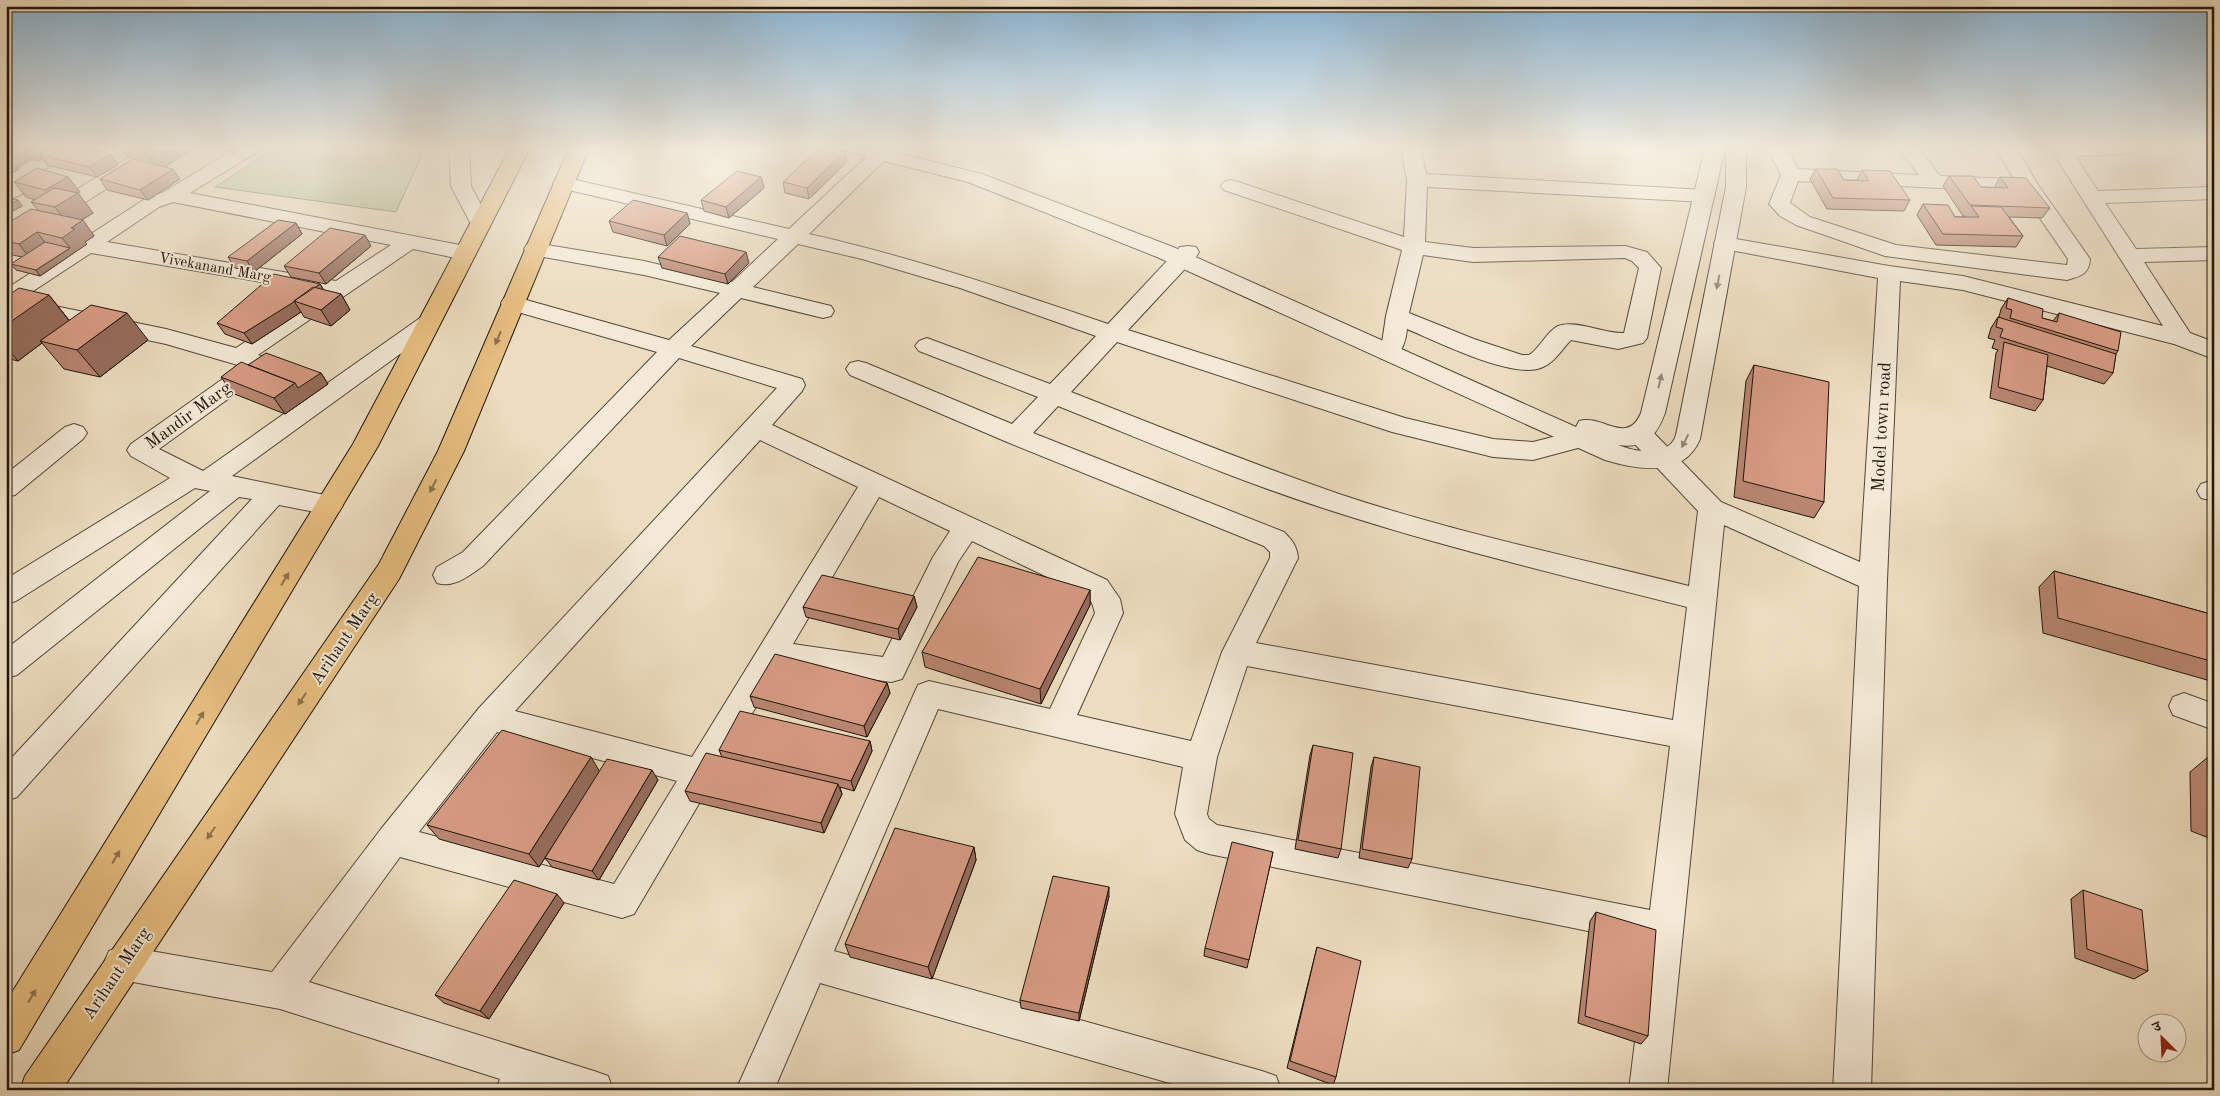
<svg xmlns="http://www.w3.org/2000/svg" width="2220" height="1096" font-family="'Old Standard TT','Noto Serif Devanagari',serif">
<rect width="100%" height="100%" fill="#ecddc0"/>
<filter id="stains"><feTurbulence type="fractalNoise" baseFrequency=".004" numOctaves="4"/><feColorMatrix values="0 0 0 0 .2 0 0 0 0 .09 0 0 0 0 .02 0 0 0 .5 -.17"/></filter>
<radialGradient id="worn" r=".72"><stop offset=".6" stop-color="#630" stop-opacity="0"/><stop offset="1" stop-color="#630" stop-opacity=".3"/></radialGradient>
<!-- green -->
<path fill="#b3c296" stroke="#696b50" d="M275,148H425L396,212L215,187Z"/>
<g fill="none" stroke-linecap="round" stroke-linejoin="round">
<defs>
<path id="minor" d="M53,148H77L74,152L31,177L36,182C30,191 16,198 6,200V185L9,184L6,182L7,175Z
M144,148H168L165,152L14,247L6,248V233Z
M236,148H260L257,152L190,193L465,246L473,248L476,253L473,258L465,260L413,249L258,355L268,358L272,364L268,370L159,449L203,471L420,318L428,316L436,318L440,323L436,328L232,476L339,498L343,505L339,512L330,515L279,505L17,797L6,801V764L252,499L239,497L17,675L6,678V649L210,491L195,488L16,601L6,604V579L170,478L131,456L127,450L131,444L241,366L166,344L6,310V289L145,199L164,192ZM173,202L391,245L336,281L107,242L159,207ZM91,253L320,292L236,348L166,329L21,299Z
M876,148L896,149L809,234C911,257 1009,290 1108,324L1180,247L1188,246L1196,247L1199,252L1196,257L1128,330L1405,418L1493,439L1533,442L1580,430L1589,433L1593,439L1589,445L1533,460L1493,457L1392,432L1117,342L1071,392C1160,427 1249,463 1339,494C1453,532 1573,557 1689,586L1698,511L1631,440L1627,434L1631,428L1640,425L1649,428L1721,502L1860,562L1878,278L1725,249L1717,248L1714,243L1717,238L1725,237L1889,266L1963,276L2163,326L2050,148H2138L2135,152L2128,154L2075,156L2098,191L2214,187V199L2105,203L2136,249L2214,247V260L2144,262L2190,333L2214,342V359L2174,344L1963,290L1900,281L1887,580L1871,1090H1833L1859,586L1724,525L1667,1090H1629L1647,943L1209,854L1197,850L1185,840L1175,814L1183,767L938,709L834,951L1262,1071L1276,1076L1281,1090H1194L820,983L774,1090H736L918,685L929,681L1050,709L1095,613L1092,603L1087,596L972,541L958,562L902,679L891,682L780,666L634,914L622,918L400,857L309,982L594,1071L608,1076L613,1090H496L500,1079L280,1009L122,980L109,975L104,963L109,951L122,946L272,972L381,829L479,708L777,388L679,358L483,566C468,576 455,588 437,583L433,575L437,567L463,552L657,352L504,308L501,303L504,298L512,296L669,340L720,293L644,275L527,254L524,249L527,244L535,243L644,261L732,282L778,239L556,187L553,183L556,179L563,177L789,229ZM798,244L862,259L960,288L1096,336L1050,384L935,341L927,338L919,341L915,346L919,351L1038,397L1012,424L866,363L858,361L850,363L846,369L850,375L1007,442L1264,546L1270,552V558L1222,652L1191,741L1077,715L1123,613L1120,599L1107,580L772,425L802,391L805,385L802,379L691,346L741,298L823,318L831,316L834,311L831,306L753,287ZM1058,406C1146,441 1233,479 1323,508C1442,547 1565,576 1687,607L1673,720L1256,643L1298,558C1297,546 1292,540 1284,532L1033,433ZM760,440L858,487L692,757L515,711ZM879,497L950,531L933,557L883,657L793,644ZM1247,666L1670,746L1650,910L1217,825L1209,819L1207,814L1217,757ZM497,732L677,781L614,884L419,832Z
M1401,148H1421L1426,174L1705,190L1712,192L1715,196L1712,200L1705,202L1427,187L1425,242L1473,248L1625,246L1647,252L1661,268L1647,338L1643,343L1618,349L1571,340C1562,349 1555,362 1543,367C1515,381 1436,341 1407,329C1406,341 1403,348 1396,358L1388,361L1380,358L1376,353L1382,343L1386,316L1402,250L1224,190L1221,186L1224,182L1231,180L1238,182L1404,237L1407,180ZM1423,255L1473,262L1625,258L1632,261L1639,268L1624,333C1605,334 1575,319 1558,326C1548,331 1541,345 1533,352L1529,355H1522L1474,339L1409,313Z
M1767,148H1787L1798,169L1919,175L1899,148H1919L1940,176L2014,179L1996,148H2016L2038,185L2090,259C2089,274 2081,276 2067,280L1885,256L1796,225L1780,216L1769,204L1781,175ZM1798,181L2022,192L2068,259L2067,265L1896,245L1810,217L1790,203Z
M74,424L83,427L87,433L83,439L15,495L6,497V474L65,427Z
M2210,481L2214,482V501L2201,498L2197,491L2201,484Z
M2184,693L2214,704V730L2173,715L2169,706L2173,697Z"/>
<path id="tertiary" d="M449,148H469L471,186L491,224L487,228L480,230L473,228L451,186Z
M845,148H878L982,174L1173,247L1576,427L1579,421C1603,414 1627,446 1641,413L1705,148H1725L1665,413C1656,437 1645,449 1618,445C1635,452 1669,458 1676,435L1726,187V148H1746V187L1700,439C1684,478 1638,470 1605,460L1157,257L968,182L848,152Z"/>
<path id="primary" d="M510,148H530L378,446L19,1050L6,1055V1002L353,444Z
M569,148H589L464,451L399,579L62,1090H20L25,1076L379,564L438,451Z"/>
</defs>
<!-- minor casing -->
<use href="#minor" stroke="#524638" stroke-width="2"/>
<!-- tertiary casing -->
<use href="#tertiary" stroke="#524638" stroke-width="2"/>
<!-- primary casing -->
<use href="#primary" stroke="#1f140a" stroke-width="2"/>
<!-- minor -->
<use href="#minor" fill="#f3e9d6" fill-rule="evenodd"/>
<!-- tertiary -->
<use href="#tertiary" fill="#f3e9d6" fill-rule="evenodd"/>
<!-- primary -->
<use href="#primary" fill="#e6be80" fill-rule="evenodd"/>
</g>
<!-- wall -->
<path fill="#b98672" stroke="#1f140a" d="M6,148L110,154L118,165L97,177L47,165L42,159L38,161L30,159L17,167L19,169L6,177Z
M122,148H194L165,167L180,179L148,200L107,190L100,179L131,160Z
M212,148H241L233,153Z
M847,162L809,199L785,193L783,182Z
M1816,169L1844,180H1857L1862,170L1910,200L1904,211L1827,209L1810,179Z
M1949,176L1981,187L1994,188L2000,177L2050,208L2042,218L2009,217L2023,236L2016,247L1936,245L1917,215L1923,204L1955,217H1964L1965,216H1963L1943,186Z
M68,177L80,192L78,193L93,213L82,220L94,236L85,242L87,244L40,276L16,270L11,264L22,257L8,254L6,252V224L38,210L31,202L35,200L26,197L14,182Z
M761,177L764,188L729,218L704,211L701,200Z
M687,213L690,224L667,246L613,232L609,221Z
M296,223L302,234L254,272L235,268L228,257Z
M371,246L326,284L291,277L284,266Z
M658,257L749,263L728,284L662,268Z
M320,284L324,290L341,294L350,310L331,326L304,317L301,312L252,344L225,334L217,323Z
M49,295L69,320L148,340L100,377L64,369L42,343L18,361L6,358V297Z
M2008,298L2042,318L2053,321L2059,313L2118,351L2116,354L2113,373L2104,384L2047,366L2043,400L2035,411L1990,398L1996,353L1998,350L1992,348L1995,340L1988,338L1991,328L1998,317H1999L2001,309Z
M248,365L321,373L328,384L285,414L232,393L221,377Z
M1754,365L1824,502L1814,518L1734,497L1746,381Z
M2054,571L2214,615V682L2043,633L2039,587Z
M1090,590V605L1041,704L925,667L922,652Z
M914,596L917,607L900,640L806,617L803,607Z
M887,683L890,693L867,737L754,707L750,696Z
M870,741L872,751L854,791L840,787L842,794L824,833L690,801L685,791L722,757L719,750Z
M1313,745L1341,849L1338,858L1295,849L1310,755Z
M1374,757L1412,859L1408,868L1359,858L1371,767Z
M2208,757L2214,759V840L2191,831L2190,772Z
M600,771L658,780L599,880L552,867L545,858L539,867L439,839L427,825Z
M974,847L976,860L932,979L850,957L845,944Z
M1273,852L1247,968L1204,956L1205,948Z
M2083,890L2148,971L2134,979L2075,958L2071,899Z
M1109,896L1079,1021L1021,1008L1020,1000Z
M564,903L489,1019L444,1003L435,995Z
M1596,912L1648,1036L1641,1044L1578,1023L1590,921Z
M1317,947L1336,1077L1333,1085L1287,1068Z"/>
<!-- shaded-wall -->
<path fill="#966d5c" stroke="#1f140a" d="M6,148H22L30,159L17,167L19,169L6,177Z
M34,148H60L39,155L42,159L38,161L30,150Z
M142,148H194L158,171Z
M230,148H241L233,153Z
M845,151L847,162L809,199L807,188Z
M110,154L118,165L97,177L90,167Z
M173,169L180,179L148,200L140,190Z
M68,177L80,192L78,193L93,213L70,227L55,207L56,206L45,190Z
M761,177L764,188L729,218L726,207Z
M18,200L22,206L6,215V207Z
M687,213L690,224L667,246L664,235Z
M83,220L94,236L85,242L87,244L40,276L36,270L70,248L62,238L71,228Z
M296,223L302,234L254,272L247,261Z
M37,232L49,248L31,260L19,244Z
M365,235L371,246L326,284L319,273Z
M746,252L749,263L728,284L725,274Z
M320,284L326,295L295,301Z
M341,294L350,310L331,326L321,310Z
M49,295L71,323L40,341L42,343L18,361L6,347V314Z
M294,301L301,312L252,344L244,333Z
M127,313L148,340L100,377L77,350Z
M321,373L328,384L285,414L274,398L295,383Z
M1090,590V605L1041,704L1040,689Z
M914,596L917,607L900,640L898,629Z
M887,683L890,693L867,737L864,726Z
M870,741L872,751L854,791L851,781Z
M591,757L600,772L539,867L529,854Z
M652,770L658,780L599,880L592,871Z
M838,784L842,794L824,833L821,823Z
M974,847L976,860L932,979L928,967Z
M1109,887V896L1079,1021V1013Z
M557,894L564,903L489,1019L480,1011Z"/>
<!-- building -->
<path fill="#d79c84" stroke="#1f140a" d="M22,148H34L30,150Z
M50,148H84L110,154L90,167L39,155Z
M819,148H832L845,151L807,188L783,182Z
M133,159L173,169L140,190L100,179Z
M37,168L68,177L45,190L14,182Z
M1816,169H1837L1844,180L1869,181L1862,170L1890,171L1910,200L1833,198Z
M737,171L761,177L726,207L701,200Z
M1949,176H1973L1981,187L2008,188L2000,177L2026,178L2050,208L1970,205Z
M54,188L78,193L55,207L31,202Z
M6,198L18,200L6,207Z
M633,200L687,213L664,235L609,221Z
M1923,204L1948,205L1955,217H1979L1971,206L2001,207L2023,236L1943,234Z
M31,209L83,220L71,228L75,229L62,238L37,232L19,244L6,241V227L8,226L6,225V224Z
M278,220L296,223L247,261L228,257Z
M330,228L365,235L319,273L284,266Z
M680,236L746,252L725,274L658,257Z
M45,242L70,248L36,270L11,264Z
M274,274L320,284L294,301H295L289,305L244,333L217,323Z
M313,287L341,294L321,310L294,301Z
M19,288L49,295L6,325V297Z
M2008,298L2043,309L2042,318L2057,322L2059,313L2121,332L2118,351L2010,318L2012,310L2006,308Z
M91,305L127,313L77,350L40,341Z
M1998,317L2116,354L2113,373L2000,337L2003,329L1996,327Z
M2004,342L2048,355L2043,400L1998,387Z
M266,353L321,373L298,388L295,383L248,365Z
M241,362L295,383L274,398L221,377Z
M1754,365L1829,382L1824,502L1743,481Z
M978,557L1090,590L1040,689L922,652Z
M2054,571L2214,615V662L2058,618Z
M822,575L914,596L898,629L803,607Z
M775,654L887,683L864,726L750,696Z
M740,711L870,741L851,781L719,750Z
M502,730L591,757L529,854L427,825Z
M1313,745L1353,753L1341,849L1298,840Z
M706,753L838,784L821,823L685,791Z
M1374,757L1420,767L1412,859L1362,849Z
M2208,757L2214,759V819L2210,817Z
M607,759L652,770L592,871L545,858Z
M895,828L974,847L928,967L845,944Z
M1232,842L1273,852L1249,960L1205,948Z
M1053,876L1109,887L1079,1013L1020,1000Z
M514,880L557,894L480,1011L435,995Z
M2083,890L2142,910L2148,971L2087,949Z
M1596,912L1656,930L1648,1036L1585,1016Z
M1317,947L1361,961L1336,1077L1290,1061Z"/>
<!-- one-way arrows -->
<defs><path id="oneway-solid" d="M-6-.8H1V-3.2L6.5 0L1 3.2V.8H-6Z" transform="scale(1.25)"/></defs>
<g fill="#94897a">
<use href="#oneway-solid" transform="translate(1718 282) rotate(101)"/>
<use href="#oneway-solid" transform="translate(1660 381) rotate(-77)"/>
<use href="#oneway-solid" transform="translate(1685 441) rotate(117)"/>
</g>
<g fill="#8c724b">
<use href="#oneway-solid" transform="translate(498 338) rotate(113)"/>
<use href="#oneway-solid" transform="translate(433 486) rotate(117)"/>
<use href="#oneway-solid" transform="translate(285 579) rotate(-59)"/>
<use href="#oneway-solid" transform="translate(302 699) rotate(124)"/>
<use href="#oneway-solid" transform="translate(200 718) rotate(-59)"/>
<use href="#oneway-solid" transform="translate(211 833) rotate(124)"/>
<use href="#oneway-solid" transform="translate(116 857) rotate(-59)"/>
<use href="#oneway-solid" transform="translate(32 996) rotate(-59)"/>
</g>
<!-- sky -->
<linearGradient id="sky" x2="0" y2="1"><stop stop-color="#8ab6d7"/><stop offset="0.49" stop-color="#f6f0e3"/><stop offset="1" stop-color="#f6f0e3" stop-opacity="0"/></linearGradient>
<rect width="2220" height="301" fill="url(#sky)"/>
<g text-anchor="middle" stroke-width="4" stroke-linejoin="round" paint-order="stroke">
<!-- far-street labels -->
<g font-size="15" fill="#1f140a" stroke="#f3e9d6">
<text transform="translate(215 267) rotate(10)" y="5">Vivekanand Marg</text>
</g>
<!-- street labels -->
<g font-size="18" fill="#1f140a" stroke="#f3e9d6">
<text transform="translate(188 415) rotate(-36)" y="6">Mandir Marg</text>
<text transform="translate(1881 427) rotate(-87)" y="6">Model town road</text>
<text transform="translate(344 638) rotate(-56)" y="6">Arihant Marg</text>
<text transform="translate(116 973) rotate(-56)" y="6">Arihant Marg</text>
</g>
</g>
<!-- margin -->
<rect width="2220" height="1096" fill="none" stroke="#ecddc0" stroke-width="25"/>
<rect x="8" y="8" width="2205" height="1081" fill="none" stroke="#1f140a" stroke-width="2.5"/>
<rect x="12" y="12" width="2195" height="1071" fill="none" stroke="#1f140a"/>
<!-- north arrow -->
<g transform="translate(2162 1038) rotate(336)"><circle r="24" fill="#f3e9d6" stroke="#9e9484"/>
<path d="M0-4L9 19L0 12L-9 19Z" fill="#8f2418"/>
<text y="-8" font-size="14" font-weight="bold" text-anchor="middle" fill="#1f140a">उ</text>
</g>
<rect width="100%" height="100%" filter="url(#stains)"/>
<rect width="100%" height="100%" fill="url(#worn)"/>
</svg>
